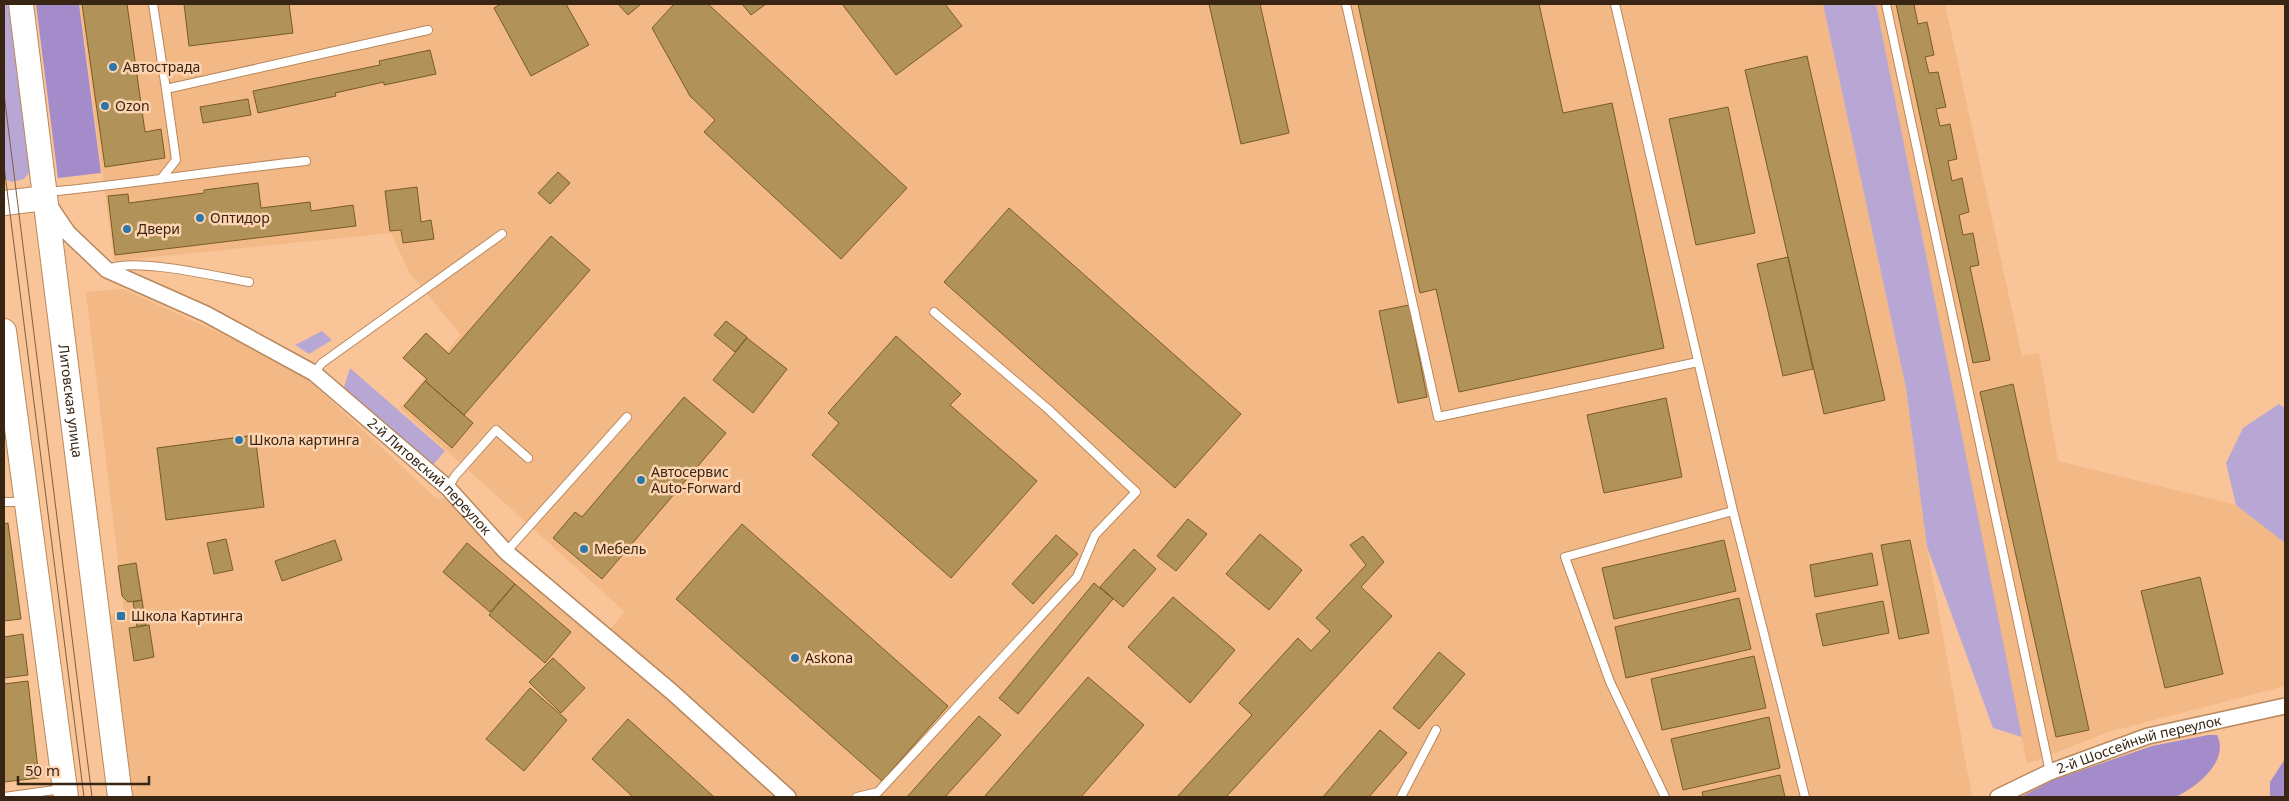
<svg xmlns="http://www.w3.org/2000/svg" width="2289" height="801" font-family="'Noto Sans',sans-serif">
<rect width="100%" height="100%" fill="#f9c497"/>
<!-- built -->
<path fill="#f2b885" d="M80,4H1823L1906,388L1927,547L1972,797H120L98,618L124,611L86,292L123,289L274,358L311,382L437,499L459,497L608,632L625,612L400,408L461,335L409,272L391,233L114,261Z
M1876,4H1945L2022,356L2039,353L2058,461L2236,505L2285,543V686L2108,732L2027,764Z"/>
<!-- green -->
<path fill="#b8a7d5" d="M4,4H9L30,163L29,173L24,179L11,182L4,178Z
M1823,4H1876L2022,737L1993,728L1927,547L1906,388Z
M322,331L332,340L309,354L295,345Z
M350,368L445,451L432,466L344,387Z
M2279,404L2285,408V543L2236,505L2226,463L2243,428Z"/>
<!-- forest -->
<path fill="#a48bca" d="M36,4H79L101,173L58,178Z
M2208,735H2217C2230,761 2196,788 2175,797H2021L2053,780L2152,746Z
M2285,759V797H2270V782Z"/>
<!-- building -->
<path fill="#b19259" stroke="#795c22" d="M82,4H127L145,132L161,129L165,158L105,167Z
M184,4H289L293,33L189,46Z
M501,4H566L589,45L531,76L494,8Z
M618,4H641L628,15Z
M674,4H708L907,188L841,259L704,132L715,120L690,96L652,28Z
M742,4H766L751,15Z
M842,4H945L962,26L896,75Z
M1209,4H1260L1289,133L1241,144Z
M1358,4H1539L1563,113L1612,103L1664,348L1459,392L1436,289L1420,293Z
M1896,4H1919L1914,5L1918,24L1927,22L1934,55L1925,57L1929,73L1938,72L1946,107L1936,109L1940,126L1950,124L1957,159L1948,161L1952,181L1962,178L1969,212L1959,215L1963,235L1973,233L1979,265L1970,267L1990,360L1973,363Z
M430,50L436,74L384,85V82L335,93L336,96L258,113L253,91L380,65L379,61Z
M1807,56L1885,400L1824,414L1745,70Z
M248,99L251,115L203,123L200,107Z
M1728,107L1755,233L1696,245L1669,119Z
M558,172L570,183L550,204L538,193Z
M258,183L261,208L310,202L311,211L353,205L356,226L115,255L108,196L128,194L129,203L204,193V190Z
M417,187L421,222L431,220L434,239L403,243L401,230L390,231L385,191Z
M1009,208L1241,414L1175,488L944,282Z
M551,236L590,270L464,415L425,381L427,379L403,358L426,333L449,354Z
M1788,257L1813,369L1783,376L1757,264Z
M1409,305L1427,397L1398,403L1379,311Z
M726,321L747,337L735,352L714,335Z
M896,336L961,394L950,405L1037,481L951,578L812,455L839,423L828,413Z
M747,338L787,369L753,413L713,380Z
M425,381L473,423L452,448L404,406Z
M2013,384L2089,730L2056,737L1980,392Z
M684,397L726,433L602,579L553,538L575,512L582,517Z
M1666,398L1682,477L1604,493L1587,415Z
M255,435L264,507L166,520L157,448Z
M1188,519L1207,534L1176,571L1157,556Z
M8,523L21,619L4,621V524Z
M742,524L948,706L882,781L676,599Z
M1260,534L1302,570L1269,610L1226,574Z
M1056,535L1078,554L1033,604L1012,584Z
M1363,536L1384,562L1361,587L1392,616L1226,797H1177L1252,715L1239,703L1298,638L1311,651L1330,631L1316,618L1366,565L1350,545Z
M226,539L233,570L214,574L207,543Z
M335,540L342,560L282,581L275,561Z
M1724,540L1736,591L1614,619L1602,568Z
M1910,540L1929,633L1899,639L1881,545Z
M467,543L515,584L490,612L443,572Z
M1134,549L1156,569L1123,607L1100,587Z
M1872,553L1878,585L1815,597L1810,565Z
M136,563L142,600L128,602L122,596L118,566Z
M2200,577L2223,674L2165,688L2141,591Z
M1094,583L1113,599L1018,714L999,698Z
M515,584L571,632L545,663L489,615Z
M1173,597L1235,650L1190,703L1128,647Z
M1739,598L1751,649L1626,678L1615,627Z
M142,600L146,625L137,627L133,602Z
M1883,601L1889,633L1823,646L1816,614Z
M149,625L154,657L134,661L129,628Z
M23,634L28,675L4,678V637Z
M1439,652L1465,674L1419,729L1393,708Z
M1754,656L1766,708L1662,730L1651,679Z
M553,658L585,688L561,713L529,682Z
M1088,677L1144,725L1081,797H984Z
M28,681L39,778L4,782V684Z
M530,688L567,720L524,771L486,739Z
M979,716L1001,735L945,797H907Z
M1769,717L1780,768L1683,790L1671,739Z
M628,719L714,797H633L592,759Z
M1380,730L1407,753L1369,797H1323Z
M1780,775L1785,797H1703L1702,792Z"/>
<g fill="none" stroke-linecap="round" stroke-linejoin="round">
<defs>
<path id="lane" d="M153,4L166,89
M1346,4L1438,417L1698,362
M1615,4L1733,511L1805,797
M1886,4L2050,772
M161,179L176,160L166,89L428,30
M47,192C134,184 219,170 306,161
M108,269C137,257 217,277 249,282
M314,373L322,363L502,234
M448,488L455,476L496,430L528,458
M4,502H24
M506,552L627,417
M4,797L62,789
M857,797L878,792L1077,577L1095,535L1136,492L1048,409L934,312
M1401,797L1436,730
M1665,797L1610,682L1565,557L1733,511"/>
<g id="street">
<path id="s1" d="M49,205L68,233L107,270L206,314L314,373L448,488L506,552L672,692L788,797"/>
<path id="s2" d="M1998,797L2050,772L2148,736L2285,706"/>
</g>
<g id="primary">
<path id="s3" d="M21,4L120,797"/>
<path d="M4,203L45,198"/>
<path d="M4,331L66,797"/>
</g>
</defs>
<!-- lane casing -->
<use href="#lane" stroke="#b9885d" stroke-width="10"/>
<!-- street casing -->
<use href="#street" stroke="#b9885d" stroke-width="18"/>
<!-- primary casing -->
<use href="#primary" stroke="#b9885d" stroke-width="26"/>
<!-- lane -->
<use href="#lane" stroke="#fff" stroke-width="8"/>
<!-- street -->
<use href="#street" stroke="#fff" stroke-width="15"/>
<!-- primary -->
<use href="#primary" stroke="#fff" stroke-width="24"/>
<!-- tram -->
<path stroke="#7e5e43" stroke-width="1" d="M4,94L92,797
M4,166L84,797"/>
</g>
<!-- markers -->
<g fill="#2c77aa" stroke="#fed4b0" stroke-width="2">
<circle cx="113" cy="67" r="5"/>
<circle cx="105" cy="106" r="5"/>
<circle cx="200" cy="218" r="5"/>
<circle cx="127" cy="229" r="5"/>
<circle cx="239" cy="440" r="5"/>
<circle cx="641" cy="480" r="5"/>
<circle cx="584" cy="549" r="5"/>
<rect x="116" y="611" width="10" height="10" rx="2.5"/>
<circle cx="795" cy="658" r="5"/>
</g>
<g text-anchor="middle" stroke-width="5" stroke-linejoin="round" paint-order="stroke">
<!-- poi labels -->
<g font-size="14" fill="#382513" stroke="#fed4b0" text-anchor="start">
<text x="123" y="72">Автострада</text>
<text x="115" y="111">Ozon</text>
<text x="210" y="223">Оптидор</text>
<text x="137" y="234">Двери</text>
<text x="249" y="445">Школа картинга</text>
<text x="651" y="477">Автосервис<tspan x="651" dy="16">Auto-Forward</tspan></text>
<text x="594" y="554">Мебель</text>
<text x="131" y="621">Школа Картинга</text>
<text x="805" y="663">Askona</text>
</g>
<!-- street labels -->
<g font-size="14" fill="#382513" stroke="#fed4b0">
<text dy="5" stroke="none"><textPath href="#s3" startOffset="400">Литовская улица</textPath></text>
<text dy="5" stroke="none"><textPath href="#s1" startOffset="474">2-й Литовский переулок</textPath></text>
<text dy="5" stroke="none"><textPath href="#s2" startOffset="151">2-й Шоссейный переулок</textPath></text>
</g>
</g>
<!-- border -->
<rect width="2289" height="801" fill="none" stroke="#382513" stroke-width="10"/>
<!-- scale -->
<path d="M18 776v8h131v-8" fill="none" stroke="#382513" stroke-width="2.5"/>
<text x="25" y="776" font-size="15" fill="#382513" stroke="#fed4b0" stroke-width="4" paint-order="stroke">50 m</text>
</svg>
